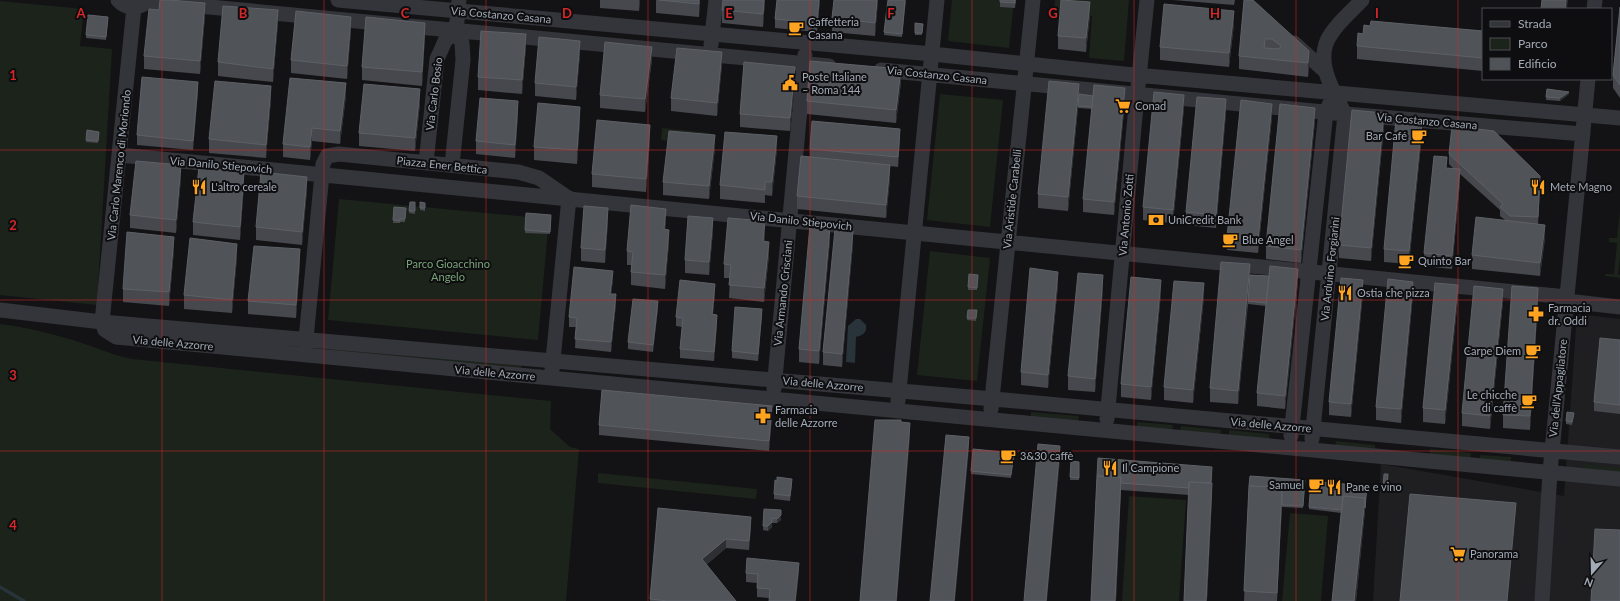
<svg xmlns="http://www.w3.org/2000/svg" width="1620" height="601" font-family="Lato,sans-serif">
<rect width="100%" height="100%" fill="#131315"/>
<!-- built -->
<path fill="#1f1f22" d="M1577,314L1620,319V601H1373L1381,464L1564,496Z"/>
<!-- green -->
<path fill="#1b231b" d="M952,0H1014L1009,48L948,41Z
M1055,0H1129L1124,61L1089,58L1092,16L1054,13Z
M0,1L84,9L80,46L112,49L97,305L0,295Z
M940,94L1003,100L990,227L927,220Z
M662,128L710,133L709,145L661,140Z
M339,199L549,219L538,340L328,320Z
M1620,211V258L1618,274L1620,275V278L1605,276L1606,274H1614L1617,243L1609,242V238H1617Z
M930,251L990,258L977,381L917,375Z
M0,324C25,327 49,333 73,340C93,346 111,355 132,359L551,401L550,429L570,447L579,449L566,601H0Z
M333,346L522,364L521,369L333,351Z
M1031,412L1079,416L1078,422L1031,418Z
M1137,422L1173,425L1172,431L1137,428Z
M1181,426L1221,430L1220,435L1180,431Z
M1229,430L1269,434V440L1229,436Z
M1336,441L1375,445V450L1335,446Z
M1430,449L1471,453L1470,460L1429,456Z
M1480,455L1511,457V464L1479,461Z
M1583,464L1620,468V474L1582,470Z
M598,473L757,489L756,499L598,483Z
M1129,496L1186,500L1179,601H1122Z
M1290,513L1328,516L1321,601H1282Z"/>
<!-- water -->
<path fill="#28333a" d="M856,319H860L866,325C867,333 863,335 856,337L855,363L846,362L848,326Z"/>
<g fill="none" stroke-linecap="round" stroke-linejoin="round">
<!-- stream -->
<path stroke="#28333a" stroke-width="3.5" d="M0,587L24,601"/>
<!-- minor -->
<path stroke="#34353a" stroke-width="15" d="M118,0C125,8 135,9 144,4
M338,0L932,54L1124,74L1620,118
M147,1L829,66
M134,7L102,322L105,330L116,337L1620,479
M1594,9L1595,0
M1294,43L1326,72
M711,45L716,0
M881,70L1345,114L1583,134
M120,155L1567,297
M426,163L437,59L445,41L456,31
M452,165L463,60L462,43L456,31L459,0
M1567,301L1620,307
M0,310L102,322L1005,400L1620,457
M305,349L323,164L327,156L339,154L518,172L539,178L568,198
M552,370L569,198
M774,389L805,55
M898,401L937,0
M991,409L1033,0
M1107,419L1136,106L1147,0
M1291,436L1326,112L1330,103
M1312,439L1345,114C1333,91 1313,59 1331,34C1339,21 1352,11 1362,0
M1542,601L1550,472L1588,79"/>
</g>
<!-- wall -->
<path fill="#46484d" d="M600,0H640L639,11L600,8Z
M656,0H700L699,17L656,13Z
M765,0L763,27L722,23V10Z
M777,0H820L817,32L775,28V19Z
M834,0H878L875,36L832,32V18Z
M906,0L902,37L884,35V32Z
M1000,0H1016L1015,8L1000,7Z
M1173,0H1235L1234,5Z
M1253,0L1309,65L1308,77L1239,69V56Z
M1620,7V98L1613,88V75Z
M159,10L205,16L200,74L144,69V56Z
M1090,15L1086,52L1058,49V36Z
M108,19L106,40L86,38V35Z
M278,23L273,82L218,76V62Z
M915,23L923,24L922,35H915Z
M1234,24L1229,67L1160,60V47Z
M1370,26L1483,31V71L1357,59V46L1363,34Z
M351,30L347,79L291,73V60Z
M425,36L422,86L362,80V67Z
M526,47L522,94L478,90V77Z
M580,54L576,100L535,96V83Z
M652,60L645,112L600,108V95Z
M722,65L717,116L671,111V98Z
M795,80L790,131L740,127V114Z
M901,82L896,123L807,114V101Z
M1547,89L1569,94L1560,101L1546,100Z
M198,91L193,150L137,145V135Z
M1079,94L1093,96L1125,101L1114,215L1083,212V199L1092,109L1078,108L1068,211L1038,208V194Z
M346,96L340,144L312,141L310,160L283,157V144Z
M271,99L266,158L209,153V139Z
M420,103L415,151L359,146V133Z
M1184,108L1173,223L1143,220V207Z
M1226,113L1216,228L1186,225V212Z
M518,114L515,158L476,154V141Z
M1272,117L1258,253L1227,250V237Z
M580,120L577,164L534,160V147Z
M1315,121L1301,263L1266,259V246Z
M1384,127L1371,261L1339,258V245Z
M99,132L98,143L86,142V140Z
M1422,135L1409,264L1384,262V249Z
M900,138L898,167L890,166V178L886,218L797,209V196L810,157V149Z
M650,139L646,192L592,187V174Z
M715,148L709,199L663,195V182Z
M777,149L772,196L765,195V203L720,199V185Z
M1449,154L1540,185L1538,224L1545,238L1540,276L1472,269V255L1505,220L1500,216V210L1460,174V182L1452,269L1424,266V253L1447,168L1454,169L1449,164Z
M181,178L176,233L130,228V215Z
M244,184L240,240L193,235V222Z
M307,190L302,245L256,240V227Z
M410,202H415V214L409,213Z
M420,202L425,203V211L420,210Z
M394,207L406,208L405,222H400V223H393Z
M526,213L551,215L550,234L525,233Z
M608,221L605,263L581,261V248Z
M666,222L665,229L669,243L665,289L631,285V265H627V251Z
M713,231L709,275L685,273V260Z
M765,235L764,242L769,255L764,302L729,298L730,278H724V264Z
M830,240L819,364L799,362V349Z
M853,244L842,367L823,365V352Z
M174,250L169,306L123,302V289Z
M237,257L232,313L184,309V295Z
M300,262L296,318L248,314V301Z
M969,274L978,275L977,290H968Z
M1250,275L1298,282L1285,409L1257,406V393L1266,306L1248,304L1238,404L1210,402V388Z
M613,280L611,294L616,304L611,352L575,348L576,327H569V317Z
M1058,285L1048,388L1021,385V372Z
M1103,288L1095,392L1068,390V376Z
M715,293L713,314L717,324L714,361L680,358V349L682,327L676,326V317Z
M1161,293L1151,400L1121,397V384Z
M1363,293L1351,417L1329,415V402Z
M1413,295L1401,423L1376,420V407Z
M1204,297L1193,403L1164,400V387Z
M1458,298L1445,424L1423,422V408Z
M1538,301L1530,430L1503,428V415Z
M1503,302L1490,429L1462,426V413Z
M658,308L653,352L628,349V342Z
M968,310H977L976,321L967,320Z
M762,316L758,361L732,358V351Z
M1620,340V414L1594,411V402Z
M772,415L769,451L599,435V425Z
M1574,415L1572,425L1566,424V421Z
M1014,453L1011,478L971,474V471Z
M1071,461L1079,462V480H1070Z
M1212,474L1211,483L1212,496L1207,601H1184L1189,495L1121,490L1116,601H1091L1097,476Z
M1388,477L1387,490L1383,489V487Z
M1305,480L1303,508L1282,507L1277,601H1244L1249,486Z
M792,484L790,501L774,499V494Z
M1309,507L1365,511L1356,601H1332L1341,513L1309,509Z
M658,508L751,526L749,550L726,548L706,565L736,601H650Z
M764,509L781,520L777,523H772V527L768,531L763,530Z
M799,572L770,598L757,597V583L746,582V573Z"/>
<!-- shaded-wall -->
<path fill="#2d2f32" d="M639,0H640L639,11Z
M699,0H700L699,17Z
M764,0H765L763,27V14Z
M819,0H820L817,32V23Z
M877,0H878L875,36V23Z
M1566,0H1568L1567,9H1565Z
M1090,2V15L1086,52V38Z
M205,3V16L200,74V61Z
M278,10V23L273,82V69Z
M1234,11V24L1229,67V53Z
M351,17V30L347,79V66Z
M425,23V36L422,86V72Z
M526,34V47L522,94V80Z
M580,41V54L576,100V87Z
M652,47V60L645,112V99Z
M1309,51V65L1308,77V63Z
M722,52V65L717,116V103Z
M795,67V80L790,131V118Z
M901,69V82L896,123V110Z
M198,82V91L193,150V141Z
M346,83V96L340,144V131Z
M1079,84V97L1068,211V197Z
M271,86V99L266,158V145Z
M1125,88V101L1114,215V202Z
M420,89V103L415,151V138Z
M1569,92V94L1560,101V98Z
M1184,95V108L1173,223V210Z
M1226,99V113L1216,228V215Z
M518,101V114L515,158V145Z
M1272,104V117L1258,253V240Z
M580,107V120L577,164V150Z
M1315,108V121L1301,263V250Z
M1384,113V127L1371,261V248Z
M1422,122V135L1409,264V251Z
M650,125V139L646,192V179Z
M312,128V141L310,160V147Z
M900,129V138L898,167V157Z
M715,135V148L709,199V186Z
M777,136V149L772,196V182Z
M181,165V178L176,233V220Z
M890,165V178L886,218V205Z
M1460,169V182L1452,269V256Z
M244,171V184L240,240V227Z
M1540,176V185L1538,227V217Z
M307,177V190L302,245V232Z
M608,208V221L605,263V250Z
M666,209V222L664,242V229Z
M713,218V231L709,275V262Z
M765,221V235L763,255V241Z
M1545,225V238L1540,276V263Z
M830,227V240L819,364V351Z
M669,230V243L665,289V275Z
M853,231V244L842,367V354Z
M174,237V250L169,306V292Z
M769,242V255L764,302V288Z
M237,244V257L232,313V300Z
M300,249V262L296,318V305Z
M1250,264V277L1238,404V391Z
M1298,269V282L1285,409V396Z
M613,271V280L610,303V294Z
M1058,272V285L1048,388V375Z
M1103,275V288L1095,392V379Z
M1161,280V293L1151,400V387Z
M1363,280V293L1351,417V404Z
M1413,282V295L1401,423V409Z
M1204,283V297L1193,403V390Z
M715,284V293L712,324V314Z
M1458,285V298L1445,424V410Z
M1538,288V301L1530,430V416Z
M1503,289V302L1490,429V416Z
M616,294V304L611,352V342Z
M658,301V308L653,352V345Z
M762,309V316L758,361V354Z
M717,315V324L714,361V352Z
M772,406V415L769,451V441Z
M910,423V436L897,601H896Z
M969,437V450L955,601H954Z
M1060,446V460L1047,601H1046Z
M1121,477V490L1116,601H1115Z
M1212,483V496L1207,601H1206Z
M1282,487V501L1277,601V593Z
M1367,489L1356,601H1354L1365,498Z
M1516,503V508L1507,601Z
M781,510V520L777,523V519Z
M751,517V526L749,550V541Z
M772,518V527L768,531V526Z
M726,539V548L702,568V559Z
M799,563V572L796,601H795Z"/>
<!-- building -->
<path fill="#505358" stroke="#5d6167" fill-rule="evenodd" d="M160,0H169L205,3L200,61L144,56L149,9L159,10Z
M659,0H699V4Z
M723,0H764L763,14L722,10Z
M777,0H819L817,23L775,19Z
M834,0H877L875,23L832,18Z
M888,0H905L902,34L884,32Z
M1000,0H1015V3L1000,2Z
M1061,0L1090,2L1086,38L1058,36Z
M1244,0H1253L1309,51L1308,63L1239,56ZM1265,39H1272L1281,46L1279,49L1264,48Z
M1542,0H1566L1565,9H1541Z
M1164,4L1234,11L1229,53L1160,47Z
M223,6L278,10L273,69L218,62Z
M1620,7V85L1613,75Z
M296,11L351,17L347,66L291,60Z
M88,15L108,17L106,37L86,35Z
M366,17L425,23L422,72L362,67Z
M1371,21L1483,31V58L1357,46L1358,33L1363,34L1364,25L1370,26Z
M915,23L923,24L922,33H915Z
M481,31L526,34L522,80L478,77Z
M539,37L580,41L576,87L535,83Z
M605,42L652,47L645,99L600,95Z
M677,48L722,52L717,103L671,98Z
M810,61L901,69L896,110L807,101Z
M744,62L795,67L790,118L740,114Z
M142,77L198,82L193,141L137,135Z
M290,78L346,83L340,131L312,128L310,147L283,144Z
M215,81L271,86L266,145L209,139Z
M1049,81L1079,84L1068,197L1038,194Z
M364,84L420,89L415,138L359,133Z
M1094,85L1125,88L1114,202L1083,199Z
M1547,89L1569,92L1560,98L1546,97Z
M1154,92L1184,95L1173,210L1143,207Z
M1079,94L1093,96L1092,107L1078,106Z
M1197,97L1226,99L1216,215L1186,212Z
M480,98L518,101L515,145L476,141Z
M1241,100L1272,104L1258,240L1227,237Z
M538,103L580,107L577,150L534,147Z
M1280,104L1315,108L1301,250L1266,246Z
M1352,110L1384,113L1371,248L1339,245Z
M1396,119L1422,122L1409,251L1384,249Z
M597,120L650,125L646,179L592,174Z
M812,121L900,129L898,157L810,149Z
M1452,126L1494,131L1540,176L1538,217L1510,216L1500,207L1503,204L1449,154Z
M87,130L99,132L98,141L86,140Z
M669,131L715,135L709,186L663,182Z
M725,132L777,136L772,182H765V190L720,185Z
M801,156L890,165L886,205L797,196Z
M1434,156L1447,157L1446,168L1460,169L1452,256L1424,253Z
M136,161L181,165L176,220L130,215Z
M199,167L244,171L240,227L193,222Z
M261,172L307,177L302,232L256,227Z
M410,202H415V211H409Z
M420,202L425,203V208H420Z
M631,205L666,209L664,229L669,230L665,275L631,272L633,252L627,251Z
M584,206L608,208L605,250L581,248Z
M394,207L406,208L405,219H400V221L393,220Z
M526,213L551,215L550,232L525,230Z
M688,216L713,218L709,262L685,260Z
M1476,217L1545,225L1540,263L1472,255Z
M728,218L765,221L763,241L769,242L764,288L729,285L731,265L724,264Z
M810,225L830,227L819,351L799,349Z
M835,229L853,231L842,354L823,352Z
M127,232L174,237L169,292L123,289Z
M190,238L237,244L232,300L184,295Z
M254,246L300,249L296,305L248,301Z
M1221,262L1250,264L1238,391L1210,388Z
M1270,266L1298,269L1285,396L1257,393Z
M574,267L613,271L610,294H616L611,342L575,339L577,318L569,317Z
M1030,268L1058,272L1048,375L1021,372Z
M1078,273L1103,275L1095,379L1068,376Z
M969,274L978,275L977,288L968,287Z
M1250,275L1269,276L1266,303L1248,301Z
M1131,277L1161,280L1151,387L1121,384Z
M1341,278L1363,280L1351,404L1329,402Z
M1388,279L1413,282L1401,409L1376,407Z
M680,280L715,284L712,314L717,315L714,352L680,349L683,318L676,317Z
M1174,281L1204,283L1193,390L1164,387Z
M1435,283L1458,285L1445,410L1423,408Z
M1474,286L1503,289L1490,416L1462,413Z
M1512,286L1538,288L1530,416L1503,415Z
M633,299L658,301L653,345L628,342Z
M735,307L762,309L758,354L732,351Z
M968,310H977L976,318H967Z
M1600,338L1620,340V405L1594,402Z
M602,390L772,406L769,441L599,425Z
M1567,412L1574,413L1572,422L1566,421Z
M875,420H901V422L910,423L896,601H860Z
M946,435L969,437L954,601H930Z
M1038,444L1060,446L1046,601H1024Z
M973,449L1014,453L1011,475L971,471Z
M1098,458L1212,467L1211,483L1189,482V488L1121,483V477L1097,476Z
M1071,461L1079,462V478L1070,477Z
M1384,474H1388L1387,488L1383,487Z
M1097,476L1121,477L1115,601H1091Z
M1250,476L1305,480L1303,506L1282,505V487L1249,486Z
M777,477L792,479L790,496L774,494L775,480L777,481Z
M1311,481L1367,486L1365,508V498L1343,496L1342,510L1309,507Z
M1189,482L1212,483L1206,601H1184Z
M1249,486L1282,487L1277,593L1244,591Z
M1410,494L1516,503L1507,601H1400Z
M1343,496L1365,498L1354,601H1332Z
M658,508L751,517L749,541L726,539L702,559L736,601H668L650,599Z
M764,509L781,510V515L777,519L772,518V522L768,526H763Z
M1595,529L1620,530V601H1591Z
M747,558L799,563L795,601H769L770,589L757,588L758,574L746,573Z"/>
<!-- grid -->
<path fill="none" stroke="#d62828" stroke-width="1" stroke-opacity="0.55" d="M162,0V601M324,0V601M486,0V601M648,0V601M810,0V601M972,0V601M1134,0V601M1296,0V601M1458,0V601M0,150H1620M0,300H1620M0,451H1620"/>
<!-- icons -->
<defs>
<symbol id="cafe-bare" viewBox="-9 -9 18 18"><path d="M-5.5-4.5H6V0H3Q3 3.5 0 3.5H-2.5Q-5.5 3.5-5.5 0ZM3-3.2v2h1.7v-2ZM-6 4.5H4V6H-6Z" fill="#ffa421" stroke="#0e0e10" stroke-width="2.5" paint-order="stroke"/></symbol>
<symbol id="civic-bare" viewBox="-9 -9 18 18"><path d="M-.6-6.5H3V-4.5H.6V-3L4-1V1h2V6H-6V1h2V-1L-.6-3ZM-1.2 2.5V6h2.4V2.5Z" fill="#ffa421" stroke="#0e0e10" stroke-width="2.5" paint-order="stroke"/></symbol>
<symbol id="supermarket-bare" viewBox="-9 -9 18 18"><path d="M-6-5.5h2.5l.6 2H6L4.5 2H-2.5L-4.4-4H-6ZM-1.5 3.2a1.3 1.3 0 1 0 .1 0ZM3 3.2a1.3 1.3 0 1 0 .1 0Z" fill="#ffa421" stroke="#0e0e10" stroke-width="2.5" paint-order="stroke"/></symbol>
<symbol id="restaurant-bare" viewBox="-9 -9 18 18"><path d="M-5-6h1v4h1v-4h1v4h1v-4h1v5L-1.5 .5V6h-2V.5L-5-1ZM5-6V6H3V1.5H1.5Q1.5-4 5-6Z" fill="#ffa421" stroke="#0e0e10" stroke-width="2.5" paint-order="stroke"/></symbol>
<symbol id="bank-bare" viewBox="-9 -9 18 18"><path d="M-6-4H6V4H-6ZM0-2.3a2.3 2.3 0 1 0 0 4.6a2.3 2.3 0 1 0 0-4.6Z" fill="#ffa421" stroke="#0e0e10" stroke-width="2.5" paint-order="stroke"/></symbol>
<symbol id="pharmacy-bare" viewBox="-9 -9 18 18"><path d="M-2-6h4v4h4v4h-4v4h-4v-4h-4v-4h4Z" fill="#ffa421" stroke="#0e0e10" stroke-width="2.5" paint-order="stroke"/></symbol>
</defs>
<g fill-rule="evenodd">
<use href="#cafe-bare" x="785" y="17" width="22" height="22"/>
<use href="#civic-bare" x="779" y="72" width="22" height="22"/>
<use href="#supermarket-bare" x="1112" y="95" width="22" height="22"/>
<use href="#cafe-bare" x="1408" y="125" width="22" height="22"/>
<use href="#restaurant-bare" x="188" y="176" width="22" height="22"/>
<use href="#restaurant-bare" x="1527" y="176" width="22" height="22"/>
<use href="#bank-bare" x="1145" y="209" width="22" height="22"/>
<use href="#cafe-bare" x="1219" y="229" width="22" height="22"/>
<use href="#cafe-bare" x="1395" y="250" width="22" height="22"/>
<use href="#restaurant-bare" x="1334" y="282" width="22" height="22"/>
<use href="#pharmacy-bare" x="1525" y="303" width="22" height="22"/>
<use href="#cafe-bare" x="1522" y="340" width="22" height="22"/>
<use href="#cafe-bare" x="1518" y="390" width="22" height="22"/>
<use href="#pharmacy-bare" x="752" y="405" width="22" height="22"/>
<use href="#cafe-bare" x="997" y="445" width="22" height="22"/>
<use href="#restaurant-bare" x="1099" y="457" width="22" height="22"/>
<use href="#cafe-bare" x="1305" y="474" width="22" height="22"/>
<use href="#restaurant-bare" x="1323" y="476" width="22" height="22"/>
<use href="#supermarket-bare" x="1447" y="543" width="22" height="22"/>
</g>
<g text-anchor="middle" stroke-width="4" stroke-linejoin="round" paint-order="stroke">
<!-- street labels -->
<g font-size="11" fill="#a3abb7" stroke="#0e0e10">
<text transform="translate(501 15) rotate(5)" y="4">Via Costanzo Casana</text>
<text transform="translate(937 75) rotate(6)" y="4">Via Costanzo Casana</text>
<text transform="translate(434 94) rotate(-83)" y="4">Via Carlo Bosio</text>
<text transform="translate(1427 121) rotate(5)" y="4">Via Costanzo Casana</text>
<text transform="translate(119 165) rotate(-84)" y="4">Via Carlo Marenco di Moriondo</text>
<text transform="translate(221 165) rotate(5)" y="4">Via Danilo Stiepovich</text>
<text transform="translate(442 165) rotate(6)" y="4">Piazza Ener Bettica</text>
<text transform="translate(1012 199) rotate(-84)" y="4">Via Aristide Carabelli</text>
<text transform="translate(1126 215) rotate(-85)" y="4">Via Antonio Zotti</text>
<text transform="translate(801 221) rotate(6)" y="4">Via Danilo Stiepovich</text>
<text transform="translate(1330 269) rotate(-84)" y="4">Via Arduino Forgiarini</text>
<text transform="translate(783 293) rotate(-84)" y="4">Via Armando Crisciani</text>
<text transform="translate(173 343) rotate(5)" y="4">Via delle Azzorre</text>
<text transform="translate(495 373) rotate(5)" y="4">Via delle Azzorre</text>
<text transform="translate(823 384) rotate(5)" y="4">Via delle Azzorre</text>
<text transform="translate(1558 388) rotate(-84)" y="4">Via dell'Appagliatore</text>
<text transform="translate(1271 425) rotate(5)" y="4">Via delle Azzorre</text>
</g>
<!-- poi labels -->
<g font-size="11" fill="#a3abb7" stroke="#0e0e10" text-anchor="start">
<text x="808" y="26">Caffetteria<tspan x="808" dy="13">Casana</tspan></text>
<text x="802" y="81">Poste Italiane<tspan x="802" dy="13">– Roma 144</tspan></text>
<text x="1135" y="110">Conad</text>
<text x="1407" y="140" text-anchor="end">Bar Café</text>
<text x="211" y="191">L'altro cereale</text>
<text x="1550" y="191">Mete Magno</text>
<text x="1168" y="224">UniCredit Bank</text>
<text x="1242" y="244">Blue Angel</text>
<text x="1418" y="265">Quinto Bar</text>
<text x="1357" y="297">Ostia che pizza</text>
<text x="1548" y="312">Farmacia<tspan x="1548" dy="13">dr. Oddi</tspan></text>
<text x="1521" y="355" text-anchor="end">Carpe Diem</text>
<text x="1517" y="399" text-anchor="end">Le chicche<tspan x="1517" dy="13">di caffè</tspan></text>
<text x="775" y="414">Farmacia<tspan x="775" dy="13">delle Azzorre</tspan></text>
<text x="1020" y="460">3&amp;30 caffè</text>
<text x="1122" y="472">Il Campione</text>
<text x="1304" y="489" text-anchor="end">Samuel</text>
<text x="1346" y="491">Pane e vino</text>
<text x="1470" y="558">Panorama</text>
</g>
<!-- park labels -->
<g font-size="11" fill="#79a478" stroke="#0e0e10">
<text x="448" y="268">Parco Gioacchino<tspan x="448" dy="13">Angelo</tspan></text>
</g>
</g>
<g font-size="13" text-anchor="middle" font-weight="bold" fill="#d62828" stroke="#0e0e10" stroke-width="4" stroke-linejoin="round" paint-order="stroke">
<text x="81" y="18">A</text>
<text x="243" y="18">B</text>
<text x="405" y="18">C</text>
<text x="567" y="18">D</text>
<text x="729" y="18">E</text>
<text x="891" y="18">F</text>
<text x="1053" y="18">G</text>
<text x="1215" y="18">H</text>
<text x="1377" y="18">I</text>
<text x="13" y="80">1</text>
<text x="13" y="230">2</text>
<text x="13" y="380">3</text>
<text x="13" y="530">4</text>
</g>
<!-- legend -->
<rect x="1482" y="8" width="130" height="72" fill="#0e0e10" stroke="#4a4d53"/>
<rect x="1490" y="21" width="20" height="6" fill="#34353a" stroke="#4a4d53"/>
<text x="1518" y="28" font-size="12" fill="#a3abb7">Strada</text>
<rect x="1490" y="38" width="20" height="12" fill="#1b231b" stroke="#4a4d53"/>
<text x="1518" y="48" font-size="12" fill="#a3abb7">Parco</text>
<rect x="1490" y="58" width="20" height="12" fill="#505358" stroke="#4a4d53"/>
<text x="1518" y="68" font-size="12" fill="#a3abb7">Edificio</text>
<!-- north arrow -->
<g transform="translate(1592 573) rotate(200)" stroke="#0e0e10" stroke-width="3" paint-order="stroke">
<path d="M0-3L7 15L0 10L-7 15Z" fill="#a3abb7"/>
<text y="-6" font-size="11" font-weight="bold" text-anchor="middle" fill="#a3abb7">N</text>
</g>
</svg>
